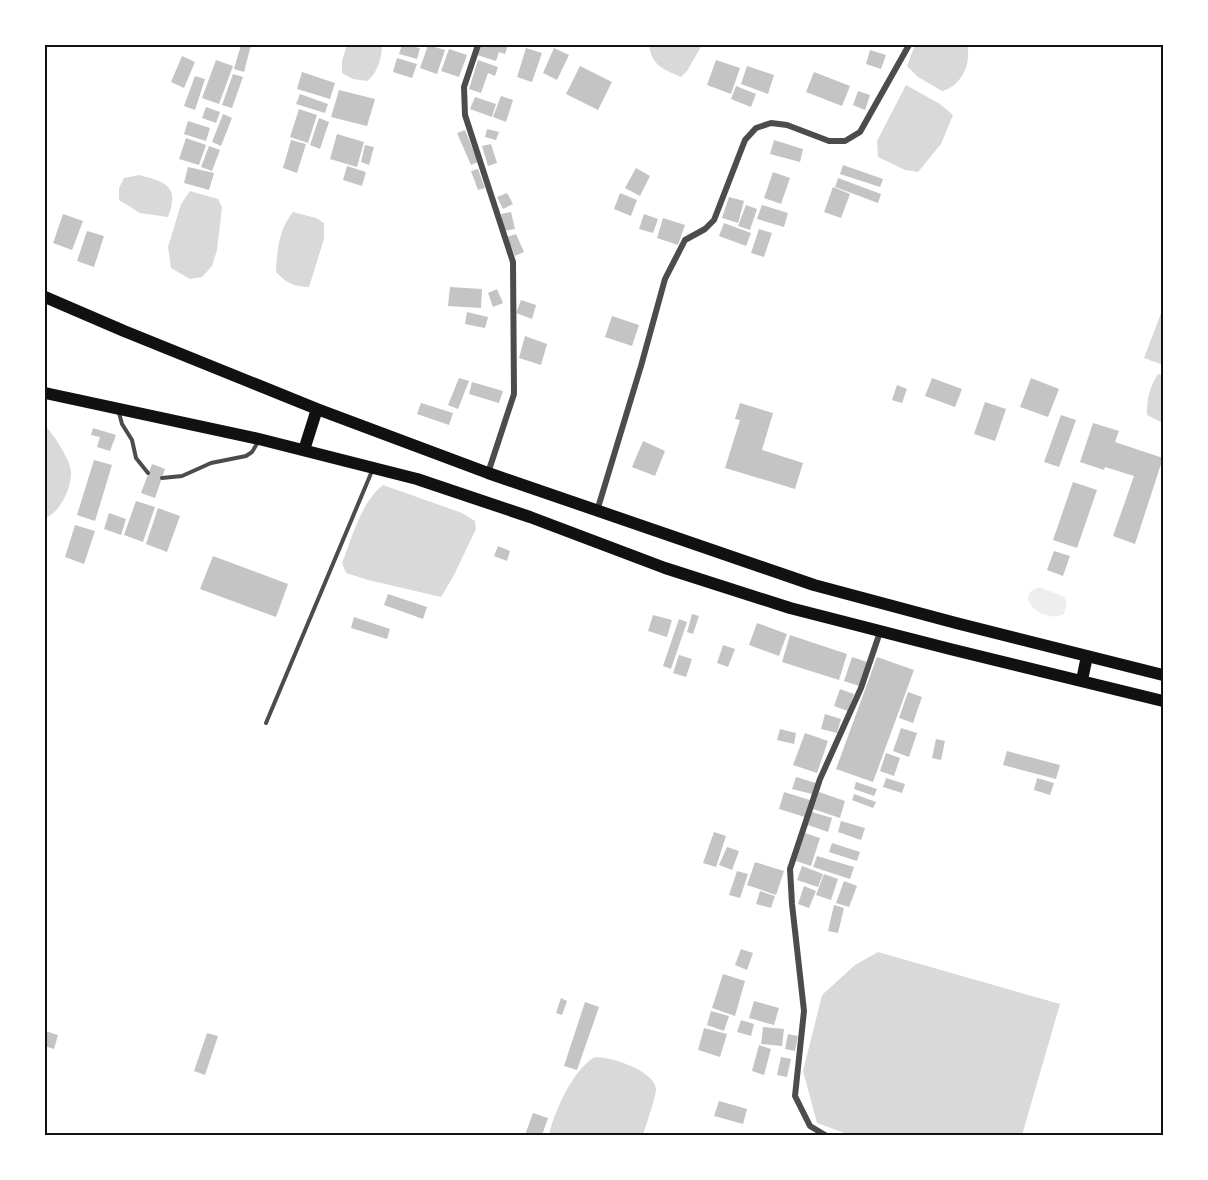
<svg xmlns="http://www.w3.org/2000/svg" width="1208" height="1180" font-family="Merriweather,serif">
<rect width="100%" height="100%" fill="#fff"/>
<!-- green -->
<path fill="#eee" d="M1040,587L1064,597L1067,603L1064,614C1044,625 1010,595 1040,587Z"/>
<!-- water -->
<path fill="#d9d9d9" d="M347,45H382C382,58 377,74 367,81L353,79L342,73V61Z
M649,45H702L687,71L681,77C663,69 652,66 649,45Z
M915,45H967C972,64 961,86 942,91L918,77L907,66Z
M906,85L940,104L953,115L941,144L918,172L905,170L878,157L877,141Z
M139,175C166,182 180,186 168,217L140,213L119,200V188L124,178Z
M190,191L218,199L222,207L217,250L212,266L202,277L190,279L171,268L168,247L181,204Z
M293,212L316,218L324,223V239L309,287C294,287 285,282 276,272C277,250 279,229 293,212Z
M1163,308V365L1144,358Z
M1158,374L1163,376V423L1147,415C1147,398 1149,388 1158,374Z
M45,426C53,433 70,460 71,471C72,487 61,512 45,518Z
M383,485L462,513L475,521L476,529L454,575L441,597L368,580L346,573L342,563C352,538 361,502 383,485Z
M878,952L1060,1004L1022,1135H850L817,1123L803,1071L822,995L855,965Z
M595,1057C611,1057 654,1070 656,1089C656,1097 646,1125 643,1135H549C554,1112 573,1069 595,1057Z"/>
<!-- building -->
<path fill="#c4c4c4" d="M241,45H251L244,72L234,69Z
M402,45L420,48L417,59L399,54Z
M428,45L445,50L437,74L420,68Z
M481,45H508L505,54L499,52L496,61L477,55Z
M526,48L542,53L532,82L517,77Z
M554,48L569,55L557,80L543,73Z
M449,49L467,55L459,77L441,71Z
M870,50L886,55L881,69L866,64Z
M182,56L195,62L184,88L171,82Z
M397,58L417,64L412,78L393,72Z
M216,60L233,66L219,104L202,98Z
M478,60L498,67L495,76L488,73L481,93L469,89Z
M716,60L740,68L731,94L707,85Z
M580,66L612,82L598,110L566,94Z
M747,66L774,75L768,94L741,84Z
M302,72L335,83L330,99L297,89Z
M814,72L850,86L842,106L806,92Z
M233,74L243,77L232,108L222,105Z
M195,76L205,79L195,110L184,106Z
M736,86L756,94L751,107L731,99Z
M339,90L375,99L367,126L331,117Z
M858,91L870,95L865,110L853,105Z
M300,94L328,104L325,113L296,104Z
M501,96L513,100L506,122L493,117Z
M475,97L496,104L492,117L470,109Z
M206,107L220,112L216,123L202,118Z
M299,109L317,115L308,143L290,137Z
M223,114L232,118L221,146L212,142Z
M319,118L329,122L320,149L310,145Z
M188,121L210,128L206,141L184,134Z
M487,129L499,132L496,140L485,137Z
M465,130L478,162L471,165L457,133Z
M337,134L364,142L357,167L330,159Z
M186,138L206,145L199,165L179,159Z
M291,140L306,144L297,173L283,168Z
M774,140L803,149L800,162L770,154Z
M491,144L497,163L488,166L482,146Z
M365,145L374,147L369,165L361,162Z
M209,146L220,150L212,171L201,167Z
M843,165L883,179L880,187L840,174Z
M347,166L366,172L362,186L343,180Z
M188,167L214,173L209,190L184,183Z
M636,168L650,176L640,196L625,188Z
M478,169L485,188L478,190L471,171Z
M773,172L790,178L781,204L764,198Z
M838,178L881,194L878,203L835,187Z
M833,187L850,194L841,218L824,212Z
M507,193L513,204L503,209L497,197Z
M620,193L637,200L631,216L614,209Z
M729,197L744,201L738,223L722,218Z
M746,205L757,209L750,230L738,226Z
M762,205L788,213L784,227L757,219Z
M511,212L515,229L504,231L501,214Z
M63,214L83,221L72,250L53,243Z
M644,214L658,219L653,233L639,229Z
M663,218L685,225L678,245L657,238Z
M724,223L751,233L746,246L719,236Z
M759,229L772,233L764,257L751,253Z
M87,231L104,236L94,267L77,261Z
M516,234L524,252L515,256L507,237Z
M450,287L482,289L481,308L448,306Z
M497,289L503,303L493,307L488,293Z
M521,300L536,305L532,319L516,313Z
M467,312L488,317L485,328L465,324Z
M612,316L639,325L632,346L605,337Z
M525,336L547,344L541,365L519,358Z
M459,378L469,381L458,409L448,405Z
M932,378L962,389L955,407L925,396Z
M1031,378L1059,389L1048,417L1020,407Z
M472,382L503,391L499,403L469,394Z
M897,385L907,389L902,403L892,400Z
M985,402L1006,409L995,441L974,434Z
M421,403L453,413L449,425L417,414Z
M740,403L773,413L762,450L803,463L795,489L725,468L740,420L735,419Z
M1061,415L1076,420L1059,467L1044,462Z
M1093,423L1119,431L1115,442L1163,458L1135,544L1113,536L1134,476L1105,467L1104,470L1080,462Z
M93,428L116,435L110,451L97,447L100,437L91,435Z
M643,441L665,451L655,476L632,467Z
M94,460L112,465L95,521L77,515Z
M152,464L165,469L155,498L141,493Z
M1073,482L1097,490L1077,548L1053,540Z
M136,501L155,507L143,542L124,535Z
M158,508L180,516L167,552L146,544Z
M109,513L126,519L121,535L104,529Z
M75,525L95,531L84,564L65,557Z
M498,546L510,551L507,561L494,556Z
M1054,551L1070,556L1063,576L1047,570Z
M213,556L288,584L276,617L200,589Z
M388,594L427,607L423,619L384,605Z
M692,614L699,616L693,634L687,632Z
M653,615L672,620L667,637L648,631Z
M354,617L390,629L387,639L351,628Z
M679,619L687,622L671,669L663,666Z
M757,623L787,634L779,656L749,645Z
M790,635L847,654L839,680L782,662Z
M723,645L735,649L728,667L717,663Z
M679,655L692,659L686,677L673,673Z
M852,657L867,662L859,686L844,681Z
M877,657L914,670L873,782L836,769Z
M840,689L854,694L848,711L834,706Z
M908,692L922,697L913,723L899,718Z
M825,714L841,719L837,733L821,729Z
M901,728L917,733L909,757L893,751Z
M780,729L796,733L794,744L777,740Z
M805,733L828,741L817,773L793,765Z
M936,739L945,741L941,760L932,758Z
M1007,751L1060,765L1056,779L1003,765Z
M886,753L900,758L894,776L880,771Z
M796,777L816,783L812,794L792,789Z
M886,778L905,784L902,793L883,787Z
M1037,778L1054,783L1050,795L1034,790Z
M856,782L877,789L874,796L854,789Z
M784,792L810,800L805,817L779,809Z
M819,792L845,801L840,818L813,809Z
M854,794L876,802L873,808L852,800Z
M812,812L832,818L828,832L808,825Z
M841,821L865,828L861,840L838,832Z
M714,832L726,836L716,867L703,863Z
M805,833L820,838L811,866L796,861Z
M832,843L860,852L857,861L829,852Z
M727,847L739,851L732,870L719,865Z
M817,856L854,867L850,879L813,867Z
M755,862L784,871L776,895L747,885Z
M802,866L823,874L818,887L797,880Z
M737,871L748,874L740,898L729,895Z
M824,874L838,879L831,900L816,895Z
M844,881L857,886L849,907L836,903Z
M804,886L816,891L809,908L798,904Z
M760,891L775,896L771,908L756,904Z
M834,905L844,908L838,933L828,931Z
M741,949L753,953L747,970L735,965Z
M723,974L745,981L735,1016L712,1008Z
M561,998L567,1001L562,1015L556,1013Z
M754,1001L779,1008L774,1025L749,1018Z
M585,1002L599,1007L577,1070L564,1066Z
M711,1011L729,1016L724,1031L707,1025Z
M741,1020L754,1024L751,1036L737,1032Z
M763,1027L784,1029L782,1046L761,1044Z
M704,1028L727,1034L720,1057L698,1050Z
M45,1031L58,1035L54,1049L45,1046Z
M207,1033L218,1036L205,1075L194,1071Z
M788,1034L798,1036L795,1051L785,1049Z
M759,1045L771,1049L764,1075L752,1071Z
M781,1057L791,1059L787,1077L777,1075Z
M719,1101L747,1109L743,1124L714,1116Z
M533,1113L548,1118L542,1135H525Z"/>
<g fill="none" stroke-linecap="round" stroke-linejoin="round">
<!-- service -->
<path stroke="#4c4c4c" stroke-width="4" d="M119,413L122,424L132,440L136,458L148,473
M162,478L182,476L211,463L246,456L252,452L258,442
M266,723L372,471"/>
<!-- minor -->
<path stroke="#4c4c4c" stroke-width="6" d="M478,45L464,87L465,115L513,262L514,394L488,473
M597,511L641,366L665,279L685,240L705,229L714,220L745,140L756,128L771,123L787,125L829,141H845L860,132L909,45
M825,1135L810,1126L795,1096L804,1011L792,904L790,869L820,779L861,688L880,632"/>
<!-- trunk -->
<path stroke="#111" stroke-width="12" d="M45,297L124,331L317,409L488,473L814,585L956,623L1163,675
M45,393L259,439L417,479L530,517L665,568L790,608L950,649L1163,701
M304,450L317,409
M1082,680L1087,656"/>
</g>
<!-- border -->
<rect width="1208" height="1180" fill="none" stroke="#ffffff" stroke-width="93"/>
<rect x="46" y="46" width="1116" height="1088" fill="none" stroke="#111" stroke-width="2"/>
</svg>
